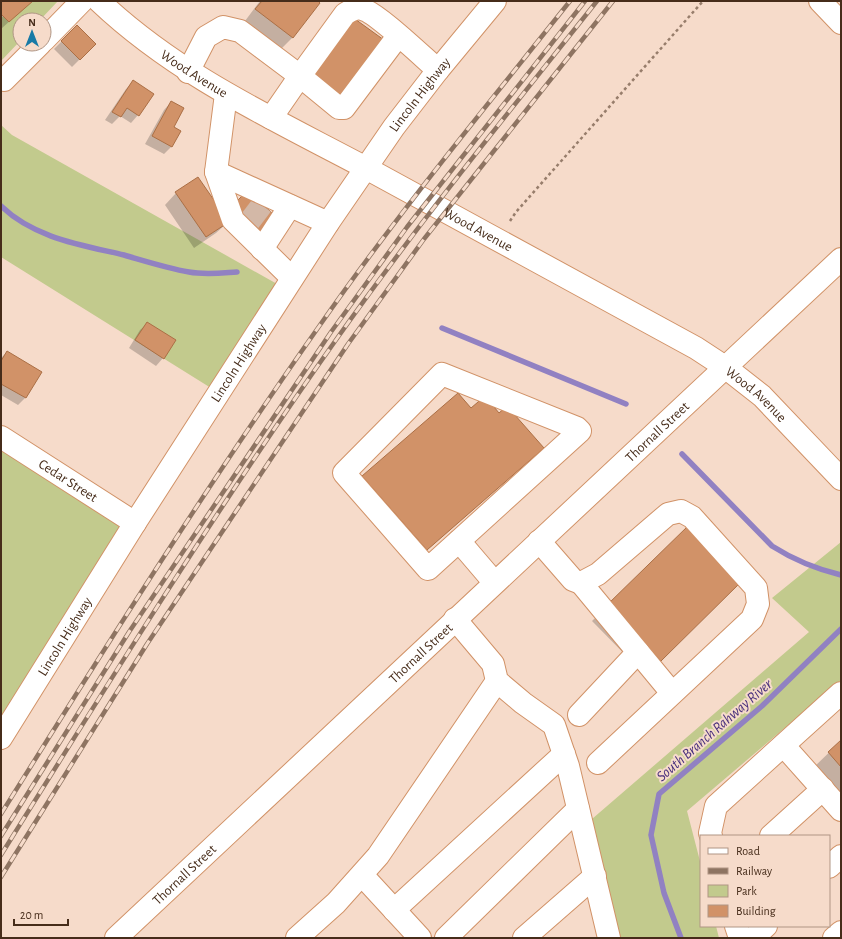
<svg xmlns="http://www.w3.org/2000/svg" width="842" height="939" font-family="'Alegreya Sans',sans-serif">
<rect width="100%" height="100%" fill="#f6dbca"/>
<!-- green -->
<path fill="#c2ca8d" d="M20,1H58L40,20H20V41L1,61V18Z
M1,125L12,135L286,289L219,393L1,257Z
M1,437L135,523L1,738Z
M841,542V680L687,811L701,865V926H716L719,938H616L592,819L809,632L772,598Z"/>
<!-- shadow -->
<path fill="#0003" d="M1,1H32L1,29Z
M260,1H316L293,37L281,49L245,21Z
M77,26L95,44L72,67L54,49Z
M133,82L138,115L131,123L120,116L112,124L105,120L126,89Z
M171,102V147L164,154L145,144L164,110Z
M176,193L228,222L216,233L194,248L165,205Z
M148,323L163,358L156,366L129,348L140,330Z
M7,352L41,372L25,398L18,405L1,395V358Z
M471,409L499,414L543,448L411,564L348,491L363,476Z
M689,526L727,595L645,675L592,621Z
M841,741V798L813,768Z"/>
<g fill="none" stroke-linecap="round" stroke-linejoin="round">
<!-- stream -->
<path stroke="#9181c2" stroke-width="5.5" d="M1,206C34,238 81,245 124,255C145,261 167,268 189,272C205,275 221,273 237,272
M442,328L626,404
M682,454L772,546C794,560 816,569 841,575
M681,938L664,893L651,835L659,794L762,706L841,629"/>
</g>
<!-- building -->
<path fill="#d19268" stroke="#ab6f45" d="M1,1H33L9,22L1,14Z
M262,1H318L320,3L293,38L255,9Z
M355,19L384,40L340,97L312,76Z
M77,25L96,44L80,60L61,41Z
M133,80L154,94L139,116L127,108L121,117L112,112Z
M171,101L184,108L174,127L181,131L172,147L152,136Z
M198,177L229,222L206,237L175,192Z
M248,190L277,218L261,235L231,207Z
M147,322L176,340L164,359L135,340Z
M7,351L42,372L26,398L1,384V361Z
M458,393L471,408L485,396L499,413L507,406L544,448L427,550L362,476Z
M689,525L743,580L661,661L607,605Z
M841,740V767L828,752Z"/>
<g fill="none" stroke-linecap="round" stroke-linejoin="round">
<!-- minor-tunnel -->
<path stroke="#d3b8a7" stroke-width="22" stroke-dasharray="22 11" stroke-linecap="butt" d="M249,222L262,205"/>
<defs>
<g id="minor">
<path d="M820,1L841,23"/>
<path d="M398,36L344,108H339L300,76L345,14C350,11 355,7 362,9C376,12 424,58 438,70"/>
<path d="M44,40L82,1"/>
<path d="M188,72L206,37L223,27L240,31L300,76L271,118"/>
<path d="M4,80L40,44"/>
<path d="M226,94L216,172L328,223"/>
<path id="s1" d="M366,168L696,348L725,367L762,396L841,479"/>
<path d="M216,172L233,220L292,278"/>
<path d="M262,249L290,206"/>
<path d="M442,374L577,428L580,431L428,569L344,473Z"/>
<path id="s2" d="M1,437L135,523"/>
<path d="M459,541L494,582"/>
<path d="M539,541L573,580L581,583L598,574L668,514L681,511L692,517L756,588L758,604L752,619L598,763"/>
<path d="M581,583L672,693"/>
<path d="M455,619L493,664L497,681L523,703L554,725L568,766L609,938"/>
<path d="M579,715L638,652"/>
<path d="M784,746L841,810"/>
<path d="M711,836L710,833L716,806L841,693"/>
<path d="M771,836L823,789"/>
<path d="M829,867L841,856"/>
<path d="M362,875L420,938"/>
<path d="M394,910L564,754"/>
<path d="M736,926L740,938"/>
<path id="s3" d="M116,938L841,259"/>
<path d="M297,938L336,903L378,856L497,681"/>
<path d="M446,938L578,809"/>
<path d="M524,938L595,876"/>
<path d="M753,938L766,926"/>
<path d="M834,938L841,932"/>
</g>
<g id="major">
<path id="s4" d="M99,1C177,75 272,118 366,168"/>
<path id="s5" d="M1,738L135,523L328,223L394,127L438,70L495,1"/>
</g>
</defs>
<!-- minor casing -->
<use href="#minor" stroke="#d19267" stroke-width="24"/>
<!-- major casing -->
<use href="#major" stroke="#d19267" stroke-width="24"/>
<!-- path -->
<path stroke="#977d6b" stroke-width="2.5" stroke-dasharray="3 3" stroke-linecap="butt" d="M510,221L516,212L703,1"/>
<!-- minor -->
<use href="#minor" stroke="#fff" stroke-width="22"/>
<!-- major -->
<use href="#major" stroke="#fff" stroke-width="22"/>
<defs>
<path id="rail" d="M1,814C104,649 208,484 320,325C398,213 485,108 570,1
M1,836L129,632L331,332L407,227L585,1
M1,855C110,680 219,505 338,337C420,221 509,112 597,1
M1,877L147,644L348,344L424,239L613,1"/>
</defs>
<!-- rail casing -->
<use href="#rail" stroke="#8e7462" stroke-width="4.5"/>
<!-- rail -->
<use href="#rail" stroke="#f6dbca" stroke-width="3" stroke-dasharray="9" stroke-linecap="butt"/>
</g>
<g text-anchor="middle" stroke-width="4" stroke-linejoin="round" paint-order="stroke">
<!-- street labels -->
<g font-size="14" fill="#462c1a" stroke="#f6dbca">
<text dy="5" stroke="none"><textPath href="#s4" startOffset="120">Wood Avenue</textPath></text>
<text dy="5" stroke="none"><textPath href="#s5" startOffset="768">Lincoln Highway</textPath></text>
<text dy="5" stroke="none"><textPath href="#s1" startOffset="128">Wood Avenue</textPath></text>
<text dy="5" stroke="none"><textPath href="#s5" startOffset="444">Lincoln Highway</textPath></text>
<text dy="5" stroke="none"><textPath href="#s1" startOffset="452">Wood Avenue</textPath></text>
<text dy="5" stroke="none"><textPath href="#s3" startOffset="741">Thornall Street</textPath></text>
<text dy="5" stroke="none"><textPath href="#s2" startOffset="80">Cedar Street</textPath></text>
<text dy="5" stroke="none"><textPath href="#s5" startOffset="120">Lincoln Highway</textPath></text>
<text dy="5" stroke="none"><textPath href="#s3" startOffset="417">Thornall Street</textPath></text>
<text dy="5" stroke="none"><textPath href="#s3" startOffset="93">Thornall Street</textPath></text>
</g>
<!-- water labels -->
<g font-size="15" font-style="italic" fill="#472e7c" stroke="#f6dbca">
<text transform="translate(714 730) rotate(-41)" y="5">South Branch Rahway River</text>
</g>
</g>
<!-- border -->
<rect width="842" height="939" fill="none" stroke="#462c1a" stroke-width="4"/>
<!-- legend -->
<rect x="700" y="835" width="130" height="92" fill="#f6dbca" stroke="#b09584"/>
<rect x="708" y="848" width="20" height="6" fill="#ffffff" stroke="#b09584"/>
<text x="736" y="855" font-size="12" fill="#462c1a">Road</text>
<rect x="708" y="868" width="20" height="6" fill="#8e7462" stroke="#b09584"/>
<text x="736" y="875" font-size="12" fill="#462c1a">Railway</text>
<rect x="708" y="885" width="20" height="12" fill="#c2ca8d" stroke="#b09584"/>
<text x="736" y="895" font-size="12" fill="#462c1a">Park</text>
<rect x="708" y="905" width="20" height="12" fill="#d19268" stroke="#b09584"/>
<text x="736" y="915" font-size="12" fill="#462c1a">Building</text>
<!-- north arrow -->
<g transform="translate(32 32)"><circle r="19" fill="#f6dbca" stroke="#b09584"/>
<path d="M0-3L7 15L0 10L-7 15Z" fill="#187aa6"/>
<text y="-6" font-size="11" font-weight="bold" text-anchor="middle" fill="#462c1a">N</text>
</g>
<!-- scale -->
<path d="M14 919v6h54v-6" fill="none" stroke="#462c1a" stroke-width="2"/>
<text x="20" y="919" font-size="12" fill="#462c1a" stroke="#f6dbca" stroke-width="3" paint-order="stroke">20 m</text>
</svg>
